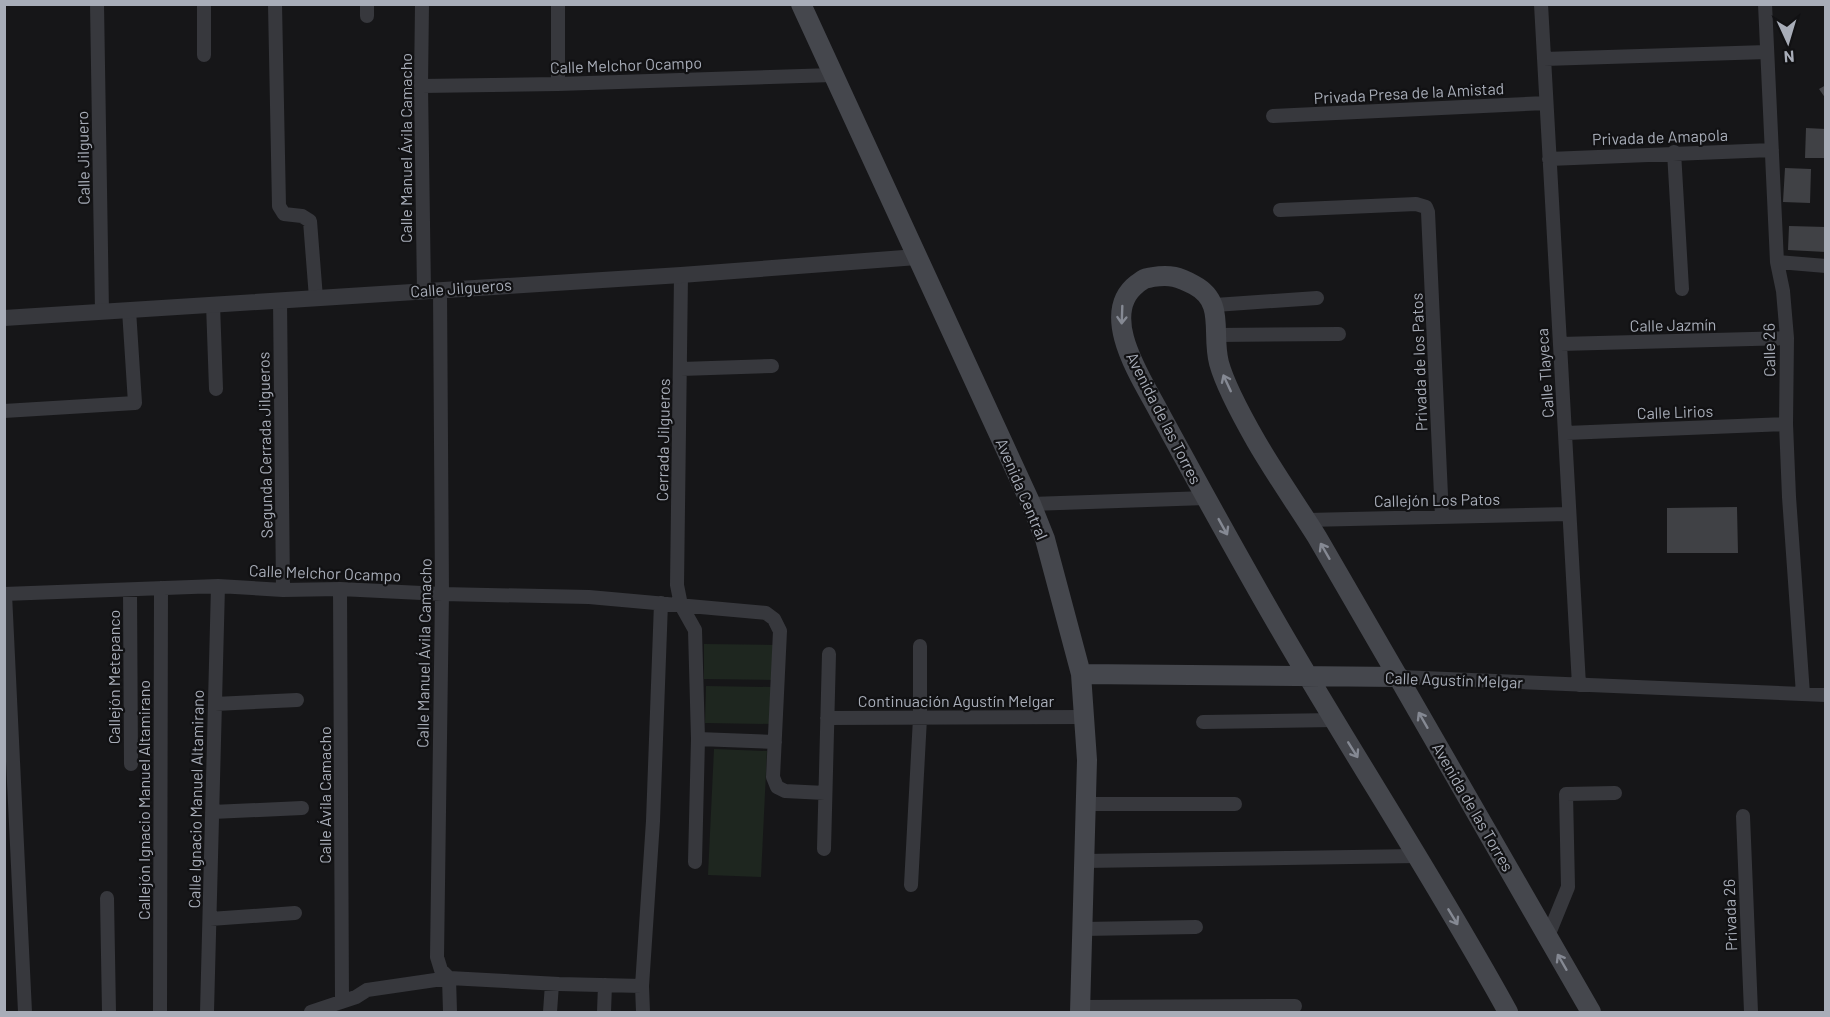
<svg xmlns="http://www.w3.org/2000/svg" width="1830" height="1017" font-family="Barlow,sans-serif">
<rect width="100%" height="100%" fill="#161618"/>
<!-- green -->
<path fill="#1e261f" d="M704,644L775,645L774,680L704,679Z
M706,686L772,687V724L705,723Z
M714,749L767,751L761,877L708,875Z"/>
<!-- building -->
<path fill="#404145" d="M1826,85V99L1819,89Z
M1806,128L1826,129V158H1805Z
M1785,168L1811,169L1810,203L1783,202Z
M1789,226L1826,227V252L1788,250Z
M1737,507L1738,553H1667V508Z"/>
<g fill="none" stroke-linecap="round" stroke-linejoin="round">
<!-- minor -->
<path stroke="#37383d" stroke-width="14" d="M97,4L102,312
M204,4V55
M275,4L279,206L284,214L302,216L310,221L316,298
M367,4V16
M422,4L421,86L424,291
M1541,4L1579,685
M1765,4L1777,262L1783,291L1787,338L1786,424L1789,497L1803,694
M1544,59L1767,52
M558,84V4
M421,86L558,84L833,75
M1273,116L1546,103
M1674,152L1682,289
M1549,159L1772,150
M1280,210L1416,204L1426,207L1428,212L1442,517
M1777,262L1826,266
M681,275L677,585L681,605L695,630L698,739L695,862
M440,290L442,594L437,957L441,970L449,978L450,1012
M280,300L283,590
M213,304L216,389
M1215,305L1317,298
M1216,335L1339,334
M1560,344L1787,338
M681,369L772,366
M4,411L135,403L129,310
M1566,433L1786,424
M1031,504L1206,498
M1307,520L1569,514
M340,589L342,1001
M130,590L131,764
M4,594L218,586L283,590L340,589L442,594L589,597L766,613L774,619L780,631L773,777L777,787L785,791L825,793
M5,594L25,1012
M1399,677L1826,695
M215,704L297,700
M827,718L1085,717
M1203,722L1335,720
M698,739L775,742
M1086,804H1235
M212,812L302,808
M1743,816L1751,1012
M824,849L829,654
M1084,861L1417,856
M911,885L920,718V646
M107,898L109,1012
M210,919L295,913
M1083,929L1196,927
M1548,936L1568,887L1566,794L1615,793
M1080,1007L1295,1006
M160,1012L161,588
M207,1012L218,586
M311,1012L356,997L367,990L449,978L559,984L642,986
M550,1012L552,984
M604,1012L605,985
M643,1012L642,986L653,821L661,603"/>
<!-- tertiary -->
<path stroke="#37383d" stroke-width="16" d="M4,318L681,275L917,257"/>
<!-- secondary -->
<path stroke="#45474d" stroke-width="20" d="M801,4L1031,504L1045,539L1081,674L1087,760L1080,1012
M1081,674L1399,677
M1508,1012C1440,888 1362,769 1290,646C1244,568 1201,489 1158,410C1141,378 1098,314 1137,284C1145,278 1143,279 1153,277C1170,274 1179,277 1194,285C1226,302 1211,333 1219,363C1225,385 1244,420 1256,441C1275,474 1297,505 1317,537C1409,695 1500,854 1591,1012"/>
</g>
<!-- one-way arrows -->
<defs><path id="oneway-shaft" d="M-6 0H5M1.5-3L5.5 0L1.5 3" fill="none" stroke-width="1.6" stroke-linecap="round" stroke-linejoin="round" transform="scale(1.5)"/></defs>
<g stroke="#858993">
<use href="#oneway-shaft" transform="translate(1122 315) rotate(92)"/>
<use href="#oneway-shaft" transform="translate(1227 383) rotate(-115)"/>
<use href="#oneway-shaft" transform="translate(1223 527) rotate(61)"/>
<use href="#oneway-shaft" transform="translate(1325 551) rotate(-120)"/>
<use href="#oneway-shaft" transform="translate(1423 720) rotate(-120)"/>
<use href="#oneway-shaft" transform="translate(1353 750) rotate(58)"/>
<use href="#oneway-shaft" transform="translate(1453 917) rotate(59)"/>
<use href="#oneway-shaft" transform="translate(1562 962) rotate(-120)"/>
</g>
<g text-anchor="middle" stroke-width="4.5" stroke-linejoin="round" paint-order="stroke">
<!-- street labels -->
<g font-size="16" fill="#a8adb8" stroke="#111113">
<text transform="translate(626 65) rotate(-2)" y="6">Calle Melchor Ocampo</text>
<text transform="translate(1409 93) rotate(-3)" y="6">Privada Presa de la Amistad</text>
<text transform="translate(1660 137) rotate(-2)" y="6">Privada de Amapola</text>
<text transform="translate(406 148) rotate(-90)" y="6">Calle Manuel Ávila Camacho</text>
<text transform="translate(83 158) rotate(-91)" y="6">Calle Jilguero</text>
<text transform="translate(461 288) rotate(-4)" y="6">Calle Jilgueros</text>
<text transform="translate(1673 325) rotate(-1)" y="6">Calle Jazmín</text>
<text transform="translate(1769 350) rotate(-91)" y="6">Calle 26</text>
<text transform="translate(1419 362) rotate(-92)" y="6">Privada de los Patos</text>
<text transform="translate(1545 373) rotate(-94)" y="6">Calle Tlayeca</text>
<text transform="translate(1675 412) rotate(-2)" y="6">Calle Lirios</text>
<text transform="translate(1164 418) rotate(63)" y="6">Avenida de las Torres</text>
<text transform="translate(663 440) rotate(-89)" y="6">Cerrada Jilgueros</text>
<text transform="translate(265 445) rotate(-91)" y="6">Segunda Cerrada Jilgueros</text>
<text transform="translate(1022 489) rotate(67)" y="6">Avenida Central</text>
<text transform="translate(1437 500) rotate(-1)" y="6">Callejón Los Patos</text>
<text transform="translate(325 573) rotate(2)" y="6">Calle Melchor Ocampo</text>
<text transform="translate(424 653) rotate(-89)" y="6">Calle Manuel Ávila Camacho</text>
<text transform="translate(114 677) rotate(-90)" y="6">Callejón Metepanco</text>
<text transform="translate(1454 680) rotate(2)" y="6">Calle Agustín Melgar</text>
<text x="956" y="707">Continuación Agustín Melgar</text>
<text transform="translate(325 795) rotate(-90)" y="6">Calle Ávila Camacho</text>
<text transform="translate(196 799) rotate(-89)" y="6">Calle Ignacio Manuel Altamirano</text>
<text transform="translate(144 800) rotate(-90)" y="6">Callejón Ignacio Manuel Altamirano</text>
<text transform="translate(1473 807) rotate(60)" y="6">Avenida de las Torres</text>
<text transform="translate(1730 915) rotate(-92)" y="6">Privada 26</text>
</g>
</g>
<!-- border -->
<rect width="1830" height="1017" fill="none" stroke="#a8adb8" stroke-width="12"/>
<!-- north arrow -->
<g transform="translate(1788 42) rotate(176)" stroke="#111113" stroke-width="4.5" paint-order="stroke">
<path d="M0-4.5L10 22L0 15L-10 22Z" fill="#a8adb8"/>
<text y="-9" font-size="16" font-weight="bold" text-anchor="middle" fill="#a8adb8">N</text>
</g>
</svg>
